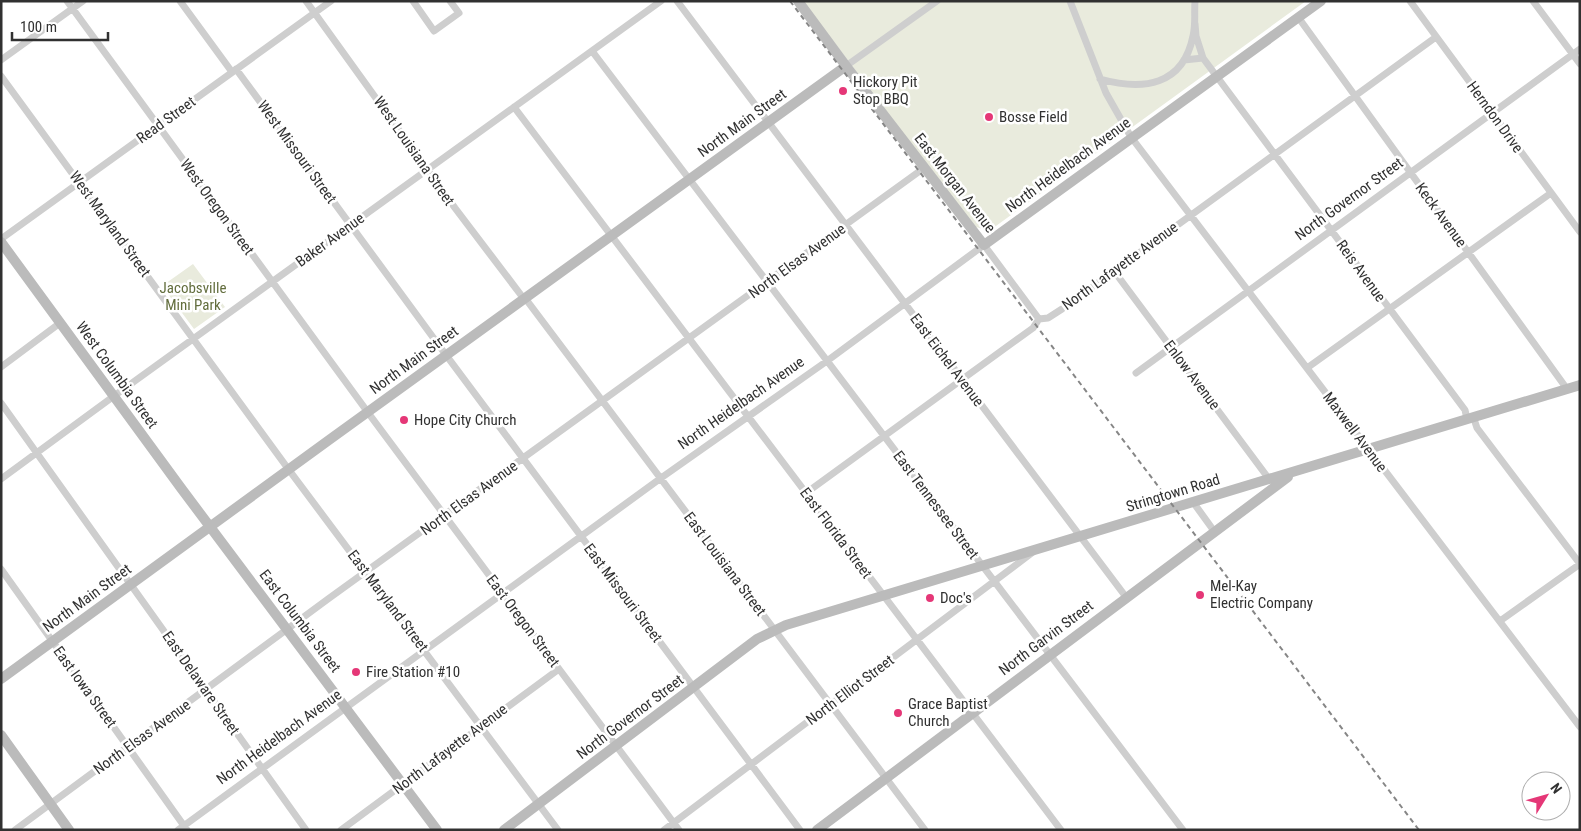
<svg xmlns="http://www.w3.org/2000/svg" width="1581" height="831" font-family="'Roboto Condensed',sans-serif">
<rect width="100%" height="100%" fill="#fff"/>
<!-- green -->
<path fill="#e9ebdd" d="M803,1H1306L989,231L973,226Z
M193,264L225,307L194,329L162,286Z"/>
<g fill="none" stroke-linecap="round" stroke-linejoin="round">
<!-- street -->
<path stroke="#cecece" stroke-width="7" d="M67,1L372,418L679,830
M180,1L232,72
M306,1L455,208L524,299
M413,1L434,31L459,13L450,1
M677,1L1126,597
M1070,1L1106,93L1131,137L1580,727
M1410,1L1580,232
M1533,1L1580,64
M1298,17L1567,389
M1195,24L1196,36L1203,58L1465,410L1467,419
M592,51L1183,830
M1,60L83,1
M1184,60L1203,58
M846,66L937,1
M236,69L446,355L800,830
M1,76L289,470L558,830
M1100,79C1143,91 1183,86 1193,36C1196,24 1194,13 1195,1
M514,107L1061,830
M1,239L331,1
M1114,271L1269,479
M525,298L925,830
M1039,319L1048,318L1062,309L1436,37
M1,367L60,323
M1307,368L1551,193
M1136,373L1580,49
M1,403L306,830
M1477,416L1474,419L1477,428L1580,564
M1,479L114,396L661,1
M806,493L1008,346L1033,328L1039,319
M1193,502L1214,531
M1,569L187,830
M1500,621L1580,564
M15,830L328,599L924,168
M178,830L661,478L827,361L984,245L1039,319
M341,830L559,669
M664,830L1033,552"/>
<!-- secondary -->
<path stroke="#bbb" stroke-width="10" d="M798,1L846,66L984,245L1321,1
M1,242L181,488L437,830
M1,679L329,440L846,66
M1,735L69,830
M504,830L757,639L786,625L1580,385
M817,830L1288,477"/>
<!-- rail -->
<path stroke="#868686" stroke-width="2" stroke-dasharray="5 4" stroke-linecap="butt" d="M790,1L1419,830"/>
</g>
<!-- markers -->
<g fill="#e53777" stroke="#fff" stroke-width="2">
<circle cx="843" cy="91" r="5"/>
<circle cx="989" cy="117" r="5"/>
<circle cx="404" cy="420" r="5"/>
<circle cx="1200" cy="595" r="5"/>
<circle cx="930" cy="598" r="5"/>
<circle cx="356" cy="672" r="5"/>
<circle cx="898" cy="713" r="5"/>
</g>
<g text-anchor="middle" stroke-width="5" stroke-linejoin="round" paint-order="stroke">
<!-- poi labels -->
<g font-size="15" fill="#313131" stroke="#fff" text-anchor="start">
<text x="853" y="87">Hickory Pit<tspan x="853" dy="17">Stop BBQ</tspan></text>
<text x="999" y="122">Bosse Field</text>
<text x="414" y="425">Hope City Church</text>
<text x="1210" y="591">Mel-Kay<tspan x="1210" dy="17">Electric Company</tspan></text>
<text x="940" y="603">Doc's</text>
<text x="366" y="677">Fire Station #10</text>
<text x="908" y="709">Grace Baptist<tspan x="908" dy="17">Church</tspan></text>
</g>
<!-- street labels -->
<g font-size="15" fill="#313131" stroke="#fff">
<text transform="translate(1495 117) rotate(54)" y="5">Herndon Drive</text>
<text transform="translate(166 120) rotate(-36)" y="5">Read Street</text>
<text transform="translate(742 123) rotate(-36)" y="5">North Main Street</text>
<text transform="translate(414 151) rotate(55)" y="5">West Louisiana Street</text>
<text transform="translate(297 152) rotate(54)" y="5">West Missouri Street</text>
<text transform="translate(1068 165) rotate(-36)" y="5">North Heidelbach Avenue</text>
<text transform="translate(955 183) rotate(52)" y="5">East Morgan Avenue</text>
<text transform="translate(1349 199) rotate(-36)" y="5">North Governor Street</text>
<text transform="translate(217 207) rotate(54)" y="5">West Oregon Street</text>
<text transform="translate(1441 215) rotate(54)" y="5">Keck Avenue</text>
<text transform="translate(110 224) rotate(54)" y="5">West Maryland Street</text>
<text transform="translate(330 240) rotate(-36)" y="5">Baker Avenue</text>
<text transform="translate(797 261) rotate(-36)" y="5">North Elsas Avenue</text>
<text transform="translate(1120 266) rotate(-36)" y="5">North Lafayette Avenue</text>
<text transform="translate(1361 271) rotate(54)" y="5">Reis Avenue</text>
<text transform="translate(414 360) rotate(-36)" y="5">North Main Street</text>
<text transform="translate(947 360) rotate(53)" y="5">East Eichel Avenue</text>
<text transform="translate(117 375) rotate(54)" y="5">West Columbia Street</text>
<text transform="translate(1192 375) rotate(53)" y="5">Enlow Avenue</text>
<text transform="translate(741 403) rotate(-35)" y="5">North Heidelbach Avenue</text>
<text transform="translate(1355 432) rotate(53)" y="5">Maxwell Avenue</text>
<text transform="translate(1173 493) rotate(-17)" y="5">Stringtown Road</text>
<text transform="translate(469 498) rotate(-36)" y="5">North Elsas Avenue</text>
<text transform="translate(936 505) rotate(53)" y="5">East Tennessee Street</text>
<text transform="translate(836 533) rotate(53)" y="5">East Florida Street</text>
<text transform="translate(725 564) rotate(53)" y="5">East Louisiana Street</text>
<text transform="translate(623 593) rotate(53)" y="5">East Missouri Street</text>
<text transform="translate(87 598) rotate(-36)" y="5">North Main Street</text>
<text transform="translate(388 601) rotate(53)" y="5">East Maryland Street</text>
<text transform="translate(300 621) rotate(53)" y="5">East Columbia Street</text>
<text transform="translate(523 621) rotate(53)" y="5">East Oregon Street</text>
<text transform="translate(1046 638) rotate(-37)" y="5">North Garvin Street</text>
<text transform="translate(201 683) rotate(55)" y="5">East Delaware Street</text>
<text transform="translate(85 687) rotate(54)" y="5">East Iowa Street</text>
<text transform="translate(850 690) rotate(-37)" y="5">North Elliot Street</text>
<text transform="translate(630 717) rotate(-37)" y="5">North Governor Street</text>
<text transform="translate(142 737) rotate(-36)" y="5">North Elsas Avenue</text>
<text transform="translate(279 737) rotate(-36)" y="5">North Heidelbach Avenue</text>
<text transform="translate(450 749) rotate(-37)" y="5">North Lafayette Avenue</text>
</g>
<!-- park labels -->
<g font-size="15" fill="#636e3e" stroke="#fff">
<text x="193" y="293">Jacobsville<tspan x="193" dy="17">Mini Park</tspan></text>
</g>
</g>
<!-- border -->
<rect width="1581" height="831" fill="none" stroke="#313131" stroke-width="5"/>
<!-- north arrow -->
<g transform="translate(1546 796) rotate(53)"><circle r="24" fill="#ffffff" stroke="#adadad"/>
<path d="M0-4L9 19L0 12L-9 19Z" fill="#e53777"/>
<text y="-8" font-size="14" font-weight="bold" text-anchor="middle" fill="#313131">N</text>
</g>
<!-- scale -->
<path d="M12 32v8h96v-8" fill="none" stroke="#313131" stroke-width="2.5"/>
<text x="20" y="32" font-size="15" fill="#313131" stroke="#ffffff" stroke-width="4" paint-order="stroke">100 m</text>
</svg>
